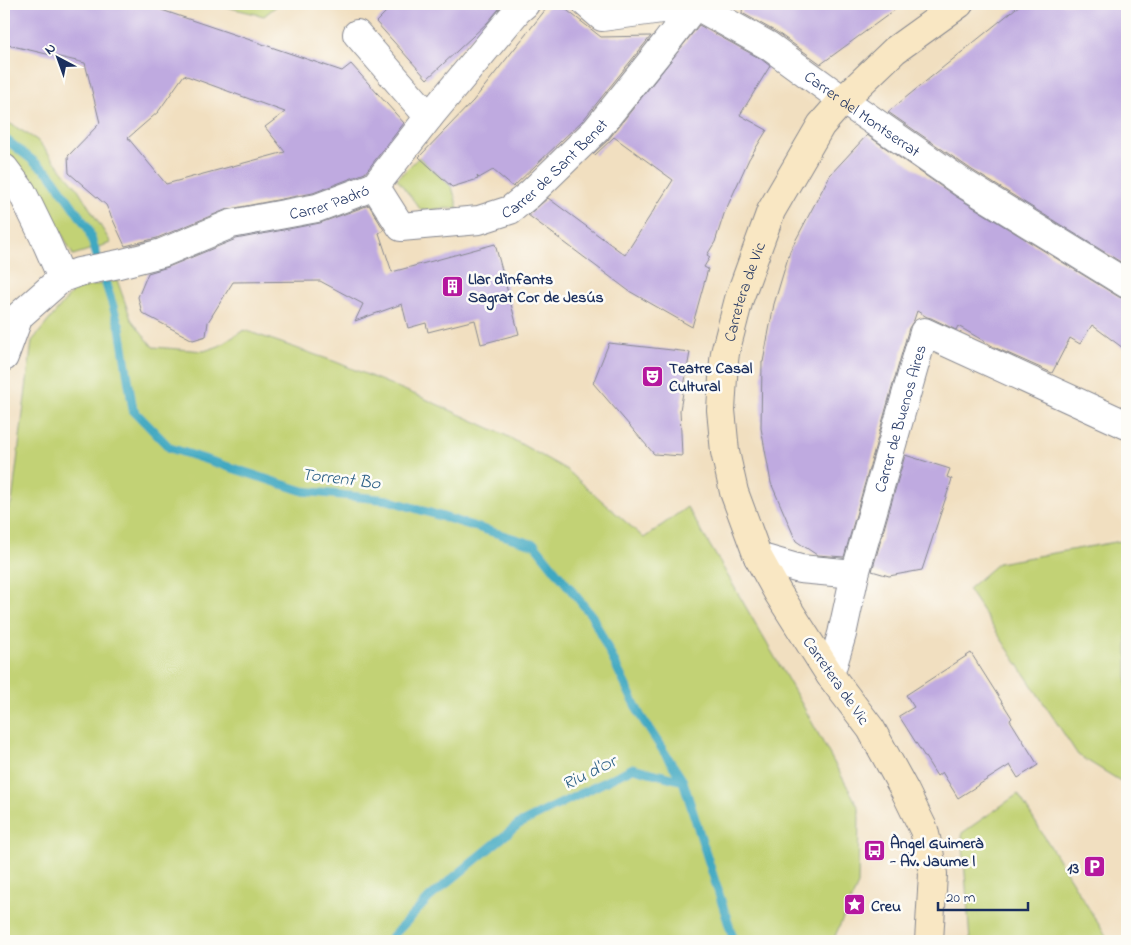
<svg xmlns="http://www.w3.org/2000/svg" width="1131" height="945" font-family="'Indie Flower',sans-serif">
<rect width="100%" height="100%" fill="#fdfcf7"/>
<filter id="ink" filterUnits="userSpaceOnUse"><feTurbulence type="fractalNoise" baseFrequency=".02" numOctaves="2"/><feDisplacementMap in="SourceGraphic" scale="10" xChannelSelector="R" yChannelSelector="G"/><feConvolveMatrix kernelMatrix="1 2 1 2 8 2 1 2 1" color-interpolation-filters="sRGB"/></filter>
<filter id="wash" filterUnits="userSpaceOnUse"><feTurbulence type="fractalNoise" baseFrequency=".0096" numOctaves="4" result="noise"/><feDisplacementMap in="SourceGraphic" scale="20" xChannelSelector="R" yChannelSelector="G"/><feGaussianBlur stdDeviation="1.12" result="paint"/><feColorMatrix in="noise" values="0 0 0 0 0 0 0 0 0 0 0 0 0 0 0 0 0 1.4 0 .05"/><feComposite in="paint" operator="in"/></filter>
<g filter="url(#wash)">
<rect width="100%" height="100%" fill="#f1dfc0"/>
<!-- green -->
<path fill="#c2d275" stroke="#6e806a" d="M214,4H279L264,16Z
M4,120L37,140L78,189L111,243L73,255L33,179L4,151Z
M419,157L452,187L458,208L421,210L397,179Z
M117,280L131,319L153,347L204,351L219,346L244,330L336,362L421,397L505,435L567,470L644,538L687,507L721,564L803,706L859,808L858,885L835,936V941H4V516L12,502L32,341L74,290Z
M1127,540V785L1078,755L968,589L998,563Z
M1018,794L1109,941H970L962,833Z"/>
<g fill="none" stroke-linecap="round" stroke-linejoin="round">
<!-- stream -->
<path stroke="#41a8c1" stroke-width="9" d="M4,138L50,174L88,228L120,328L133,410L170,448L303,491L388,500L535,545L592,616L640,715L683,781
M388,941L430,897L519,824L633,768L683,781L734,941"/>
</g>
<g id="blocks">
<!-- building -->
<path fill="#bfaae0" fill-rule="evenodd" d="M4,4H144L342,71L351,64L404,123L365,173L313,193L225,210L157,238L125,246L106,205L69,173L68,156L100,123L85,63L4,44ZM184,75L285,112L265,127L285,152L166,184L128,138L158,112Z
M394,4H503L488,22L427,79L376,22Z
M550,4H559L601,37L651,36L584,119L513,187L493,170L479,178L477,176L478,179L452,187L419,157L473,101Z
M743,4H903L821,64L778,33L742,13Z
M1021,4H1127V266L972,170L888,112Z
M699,25L761,59L770,66L740,115L767,130L749,159L724,214L715,242L707,255L710,257L704,267L708,269L692,327L629,291L528,215L548,198L625,255L673,180L614,137L595,155L593,154L608,140Z
M867,135L955,196L1119,297L1127,300V351L1092,325L1080,344L1070,338L1052,373L996,348L958,326L956,330L931,318L927,317L917,311L914,320L909,328L844,557L817,555L796,541L771,483L761,428L762,362H763L774,304L790,251L830,175Z
M369,205L384,230L379,233L392,272L495,244L519,334L481,344L475,320L428,332L426,323L408,328L402,304L355,321L363,304L320,281L233,282L208,322L206,336L193,340L142,313L138,297L148,273L168,267L236,239L320,223Z
M609,343L690,352L680,410L682,456L654,454L593,383Z
M905,455L950,469L947,477L952,479L922,570L889,576L872,571Z
M971,653L1012,718L1010,720L1038,765L1018,778L1010,765L958,798L942,772L937,776L899,716L914,707L906,695Z"/>
</g>
</g>
<g filter="url(#ink)">
<use href="#blocks" fill-opacity="0" stroke="#86878f" stroke-width="1"/>
<g fill="none" stroke-linecap="round" stroke-linejoin="round">
<defs>
<g id="minor">
<path d="M587,4L602,17L699,4"/>
<path id="s1" d="M695,5L769,46L843,100L963,183L1127,284"/>
<path d="M357,34L429,117"/>
<path d="M4,168L22,192L44,237L62,278"/>
<path id="s2" d="M375,186L401,227L479,220L510,210L530,194L596,130L666,43L695,5"/>
<path id="s3" d="M4,357L19,316L62,278L79,272L119,264L162,253L231,224L317,208L375,186L429,117L518,10L525,4"/>
<path d="M758,557L800,569L855,574"/>
<path id="s4" d="M830,675L842,634L855,574L924,332L1127,425"/>
</g>
<g id="secondary">
<path id="s5" d="M929,941L933,874L929,851L924,830L905,791L871,729L830,675L778,593L758,557L734,492L725,452L721,410L724,361L725,353L739,299L771,211L821,125L843,100L895,50L959,4"/>
</g>
</defs>
<!-- minor casing -->
<use href="#minor" stroke="#86878f" stroke-width="30"/>
<!-- secondary casing -->
<use href="#secondary" stroke="#86878f" stroke-width="30"/>
<!-- minor -->
<use href="#minor" stroke="#fff" stroke-width="28"/>
<!-- secondary -->
<use href="#secondary" stroke="#f9e7c3" stroke-width="28"/>
</g>
</g>
<!-- icons -->
<defs>
<symbol id="building-square" viewBox="-11 -11 22 22"><rect x="-9" y="-9" width="18" height="18" rx="4" fill="#b5179e" stroke="#fdfcf7"/><path d="M-4-6H4V6H1V3H-1V6H-4ZM-2.5-4.3h1.7v1.8h-1.7ZM.8-4.3h1.7v1.8H.8ZM-2.5-1h1.7V.8h-1.7ZM.8-1h1.7V.8H.8Z" fill="#fff"/></symbol>
<symbol id="theatre-square" viewBox="-11 -11 22 22"><rect x="-9" y="-9" width="18" height="18" rx="4" fill="#b5179e" stroke="#fdfcf7"/><path d="M-5-5.5Q0-4 5-5.5V0Q5 5 0 6Q-5 5-5 0ZM-3.3-2.5H-1v1.5H-3.3ZM1-2.5H3.3v1.5H1ZM-2.8 1Q0 5.5 2.8 1Z" fill="#fff"/></symbol>
<symbol id="bus-square" viewBox="-11 -11 22 22"><rect x="-9" y="-9" width="18" height="18" rx="4" fill="#b5179e" stroke="#fdfcf7"/><path d="M-5-6H5V4H4V6H2V4H-2V6H-4V4H-5ZM-3.5-4V0h7V-4ZM-3.5 1.2v1.5H-2V1.2ZM2 1.2v1.5H3.5V1.2Z" fill="#fff"/></symbol>
<symbol id="parking-square" viewBox="-11 -11 22 22"><rect x="-9" y="-9" width="18" height="18" rx="4" fill="#b5179e" stroke="#fdfcf7"/><path d="M-3.5-5.5H1a3.5 3.5 0 0 1 0 7H-1V5.5H-3.5ZM-1-3.4V-.6H.8a1.4 1.4 0 0 0 0-2.8Z" fill="#fff"/></symbol>
<symbol id="sight-square" viewBox="-11 -11 22 22"><rect x="-9" y="-9" width="18" height="18" rx="4" fill="#b5179e" stroke="#fdfcf7"/><path d="M0-6L1.8-2.2L6-1.7L2.9 1.2L3.7 5.4L0 3.3L-3.7 5.4L-2.9 1.2L-6-1.7L-1.8-2.2Z" fill="#fff"/></symbol>
</defs>
<g fill-rule="evenodd">
<use href="#building-square" x="440" y="274" width="25" height="25"/>
<use href="#theatre-square" x="640" y="364" width="25" height="25"/>
<use href="#bus-square" x="862" y="838" width="25" height="25"/>
<use href="#parking-square" x="1082" y="854" width="25" height="25"/>
<use href="#sight-square" x="842" y="892" width="25" height="25"/>
</g>
<g text-anchor="middle" stroke-width="5" stroke-linejoin="round" paint-order="stroke">
<!-- street labels -->
<g font-size="16" fill="#1b2f5e" stroke="#fdfcf7">
<text dy="6" stroke="none"><textPath href="#s1" startOffset="200">Carrer del Montserrat</textPath></text>
<text dy="6" stroke="none"><textPath href="#s2" startOffset="220">Carrer de Sant Benet</textPath></text>
<text dy="6" stroke="none"><textPath href="#s3" startOffset="380">Carrer Padró</textPath></text>
<text dy="6" stroke="none"><textPath href="#s5" startOffset="706">Carretera de Vic</textPath></text>
<text dy="6" stroke="none"><textPath href="#s4" startOffset="266">Carrer de Buenos Aires</textPath></text>
<text transform="translate(837 680) rotate(55)" y="6">Carretera de Vic</text>
</g>
<!-- poi labels -->
<g font-size="16" font-weight="bold" fill="#1b2f5e" stroke="#fdfcf7" text-anchor="start">
<text x="468" y="284">Llar d'infants<tspan x="468" dy="18">Sagrat Cor de Jesús</tspan></text>
<text x="669" y="373">Teatre Casal<tspan x="669" dy="18">Cultural</tspan></text>
<text x="890" y="848">Àngel Guimerà<tspan x="890" dy="18">- Av. Jaume l</tspan></text>
<text x="1079" y="873" text-anchor="end">13</text>
<text x="871" y="911">Creu</text>
</g>
<!-- water labels -->
<g font-size="18" font-style="italic" fill="#2a5f86" stroke="#fdfcf7">
<text transform="translate(341 478) rotate(7)" y="6">Torrent Bo</text>
<text transform="translate(589 772) rotate(-26)" y="6">Riu d'Or</text>
</g>
</g>
<!-- margin -->
<rect width="1131" height="945" fill="none" stroke="#fdfcf7" stroke-width="20"/>
<!-- north arrow -->
<g transform="translate(58 58) rotate(319)" stroke="#fdfcf7" stroke-width="4" paint-order="stroke">
<path d="M0-4L9 19L0 12L-9 19Z" fill="#1b2f5e"/>
<text y="-8" font-size="14" font-weight="bold" text-anchor="middle" fill="#1b2f5e">N</text>
</g>
<!-- scale -->
<path d="M938 902v8h90v-8" fill="none" stroke="#1b2f5e" stroke-width="2.5"/>
<text x="946" y="902" font-size="15" fill="#1b2f5e" stroke="#fdfcf7" stroke-width="4" paint-order="stroke">20 m</text>
</svg>
